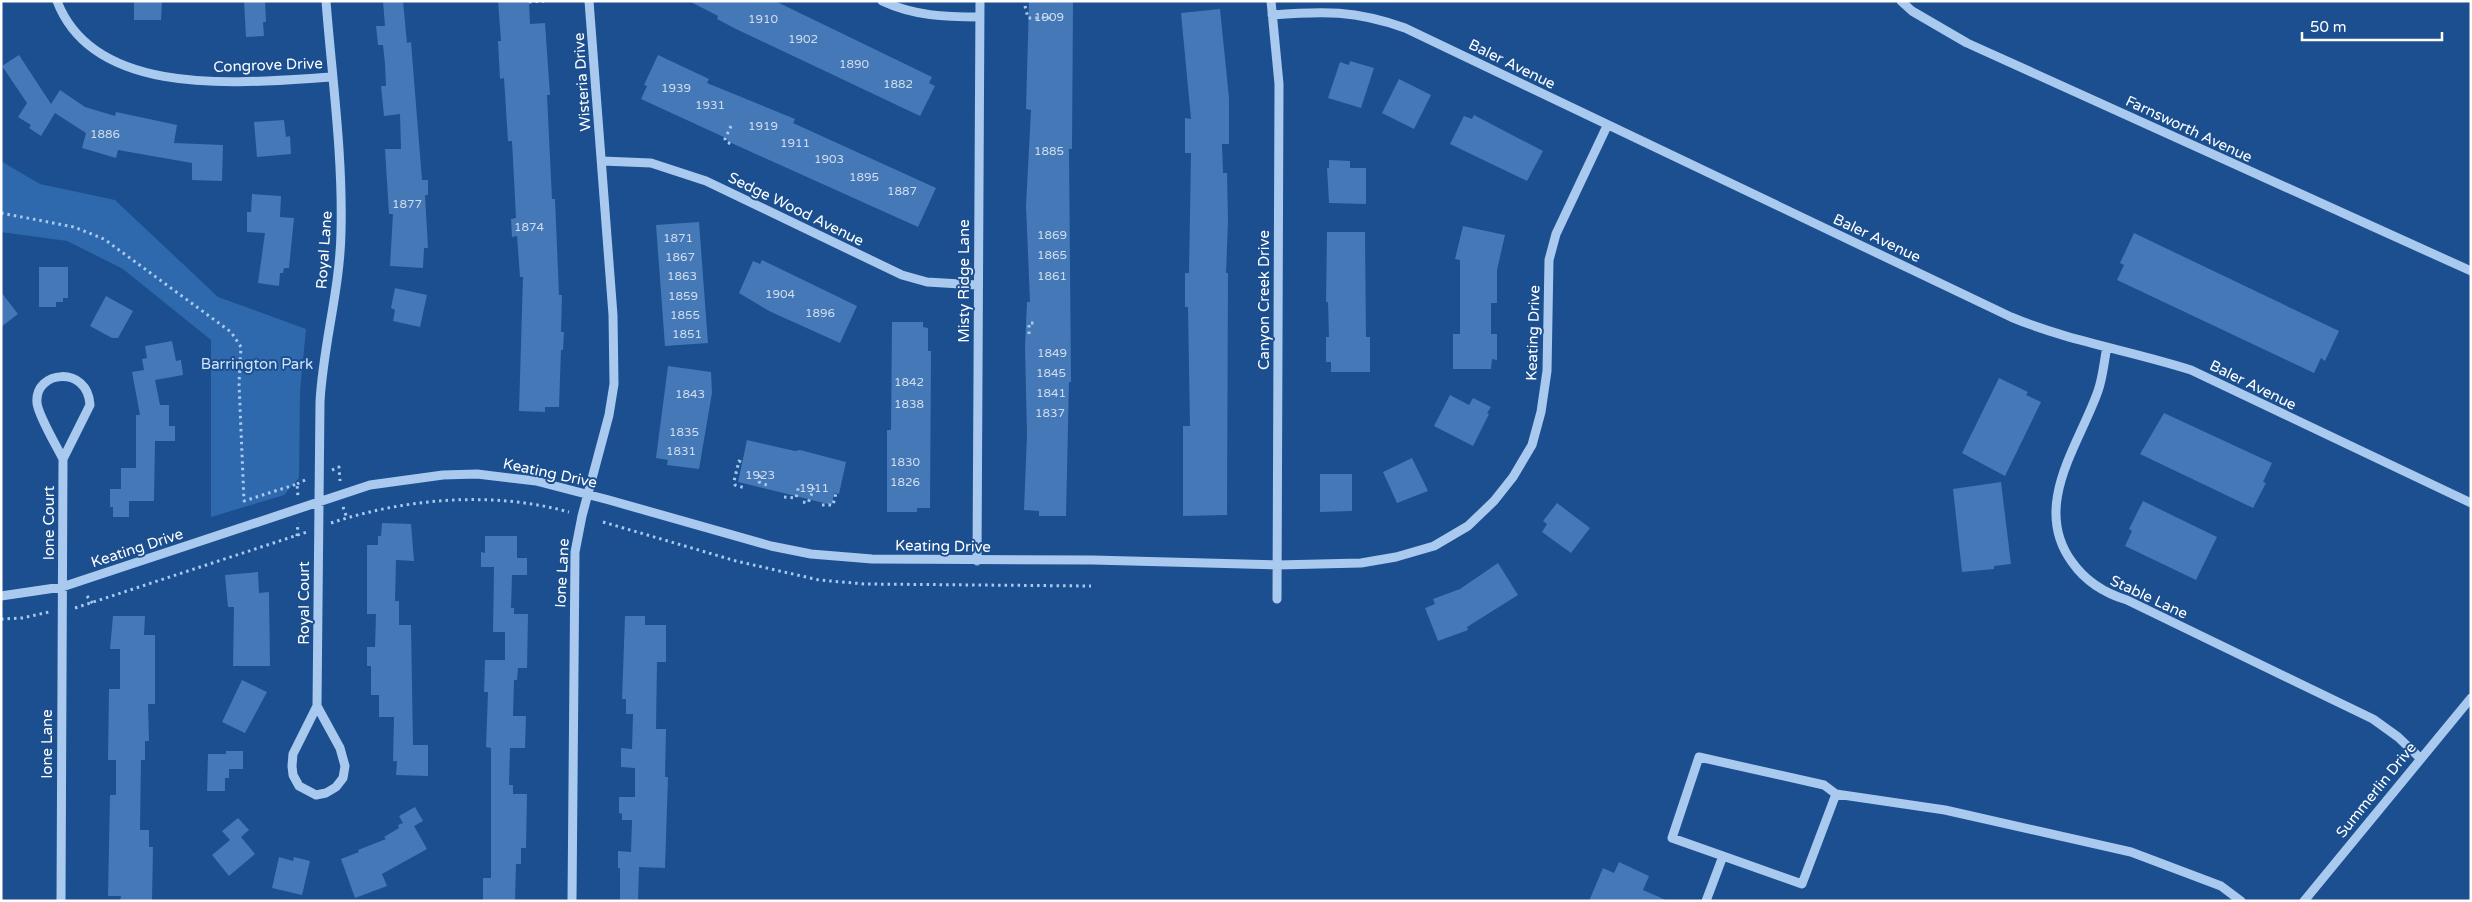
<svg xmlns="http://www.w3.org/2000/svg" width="2472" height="902" font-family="'Varela Round',sans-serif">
<rect width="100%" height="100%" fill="#1b4f8f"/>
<!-- green -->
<path fill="#2e69ad" d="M1,161L40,184L115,200L218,297L306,329L300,391L299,478L284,495L211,517V340L123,269L67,241L1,232Z"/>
<!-- building -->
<path fill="#4478b7" d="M134,1H162L161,20H134Z
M244,1H265L266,22H263L264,36L246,37Z
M383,1H403L407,43L411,42L422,180H428V195H425L428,248H424L423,268L390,266L393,214H389L385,149H401L400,114L384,116L381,86H386L385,64L383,45H378L376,26H385Z
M498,1H529L530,24L545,23L550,95H547L552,199H555L559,295H562L561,332H564L563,350H561L559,407H545V412L519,411L523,277H520L517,236L512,237L511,219L516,218L512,141H508L504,78L500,79L498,41H501Z
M689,1H775L932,77L929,83L935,86L920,116L736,29L717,19L718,16Z
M1029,1H1073L1072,149H1069L1071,382H1069L1066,516H1039V511L1024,510L1027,435L1025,347L1027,302H1030L1026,206L1031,110L1026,109Z
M1220,9L1229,98V144H1222L1223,173H1227L1228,221L1226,273H1228L1227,515L1183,516V426H1190L1188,307H1185V273H1189L1191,153H1185V118L1191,119L1181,13Z
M19,55L51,104L60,90L85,107L115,116L116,112L177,125L174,143L223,145L222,181L192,180V163L118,150L116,158L82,148L86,133L55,113L41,136L29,128L31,125L18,117L27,103L2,66Z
M658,55L709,79L707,83L795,119L793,123L936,188L918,227L727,141L728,139L641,99L647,86L644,85Z
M1350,61L1374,68L1361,108L1328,98L1340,62L1349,65Z
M1399,79L1431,95L1414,129L1382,113Z
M1474,115L1543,151L1527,181L1450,144L1464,116L1472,119Z
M284,120L286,137L290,136L291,154L257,157L254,122Z
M1329,160L1350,161V168H1366V204L1329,203L1327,168H1329Z
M252,194L281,196L280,217L294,218L289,268H284L283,273H280L279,286L258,283L265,233L247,232V212H251Z
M699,222L708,343L665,346L656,225Z
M1463,226L1505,235L1497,270V303H1491V334H1497V360L1492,359L1491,369H1453V334H1460V260L1455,259Z
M1327,232H1365L1366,337H1370V372H1331V362H1326V337H1329L1328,302H1326Z
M2134,233L2339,331L2325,361L2321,358L2314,373L2117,280L2124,265L2120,263Z
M762,260L857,306L840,343L769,311L739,293L753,261L760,264Z
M39,267H68V298H63V302H56V307H39Z
M395,288L427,295L420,327L393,321L395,310L391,308Z
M1,292L18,314L1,327Z
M106,296L133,311L118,338H112L90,326Z
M892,322H923V327L928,328V351H931L930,508H917V512H887V430H891Z
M172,341L176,361L181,360L183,375L155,380L160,405H169V426H175V441H155L154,501H129V517H113V507H110V489H121V468H136V415H140L132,372L144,370L142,359L147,358L145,346Z
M668,366L711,372L712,393L699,469L667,465L668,460L656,458Z
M1999,378L2028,392L2026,395L2041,402L2005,476L1962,453Z
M1450,395L1469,405L1473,398L1491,407L1487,413L1489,414L1473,446L1434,426Z
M2164,413L2272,463L2263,482L2266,483L2253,508L2140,454Z
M747,440L795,451L800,450L846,462L839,494L834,493L832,505L738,482Z
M1412,458L1428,491L1397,503L1383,472Z
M1320,474H1352V511L1320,512Z
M2001,482L2011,564L1994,566V569L1962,572L1953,489Z
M2143,501L2217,537L2196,580L2125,546L2132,531L2129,529Z
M1557,503L1590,528L1571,553L1542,532L1547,524L1543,521Z
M382,523L411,524L414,561L396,560L395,601H399V625H411L413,745H428V776L396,775L397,761H393L394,717H379V695H371V666H367V647H375L376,614H367V545H378V536H381Z
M485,536H517V558H527V575H512L511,608H514V614H528L527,668H518L517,680H514L513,716H526L525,748H510L509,785H513V794H527L526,848H521V864H516L515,901H483V878H491V748L486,747L488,692H484L485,660H505V632H493L494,567H481V552L485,553Z
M1498,563L1518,595L1467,627L1468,630L1438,641L1425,608L1435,604L1433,599L1460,589Z
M258,572L259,593L269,592L270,666H233L234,607H228L225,575Z
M113,616H145L144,635H155V704H148L149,741H145V760H141L140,830H149V847H153L152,901H120L121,896H108L110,795H116V760H108L109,689H120V649H110Z
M625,616H645V625H666V662H657L656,729H666L665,777H668L665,868L639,867L638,901H620V868H618V851L631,852L632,820H622V814L619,813V797H635V768L621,767V748L632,749L633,714H626V699H622Z
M242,680L267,692L245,733L222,722Z
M226,751H243V769H229V778H225V791H207L208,754H226Z
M415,807L423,821L414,826L427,849L382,874L387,886L355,898L341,859L359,852L358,850L386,839L384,837L399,828L398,825L403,823L399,816Z
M238,818L249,830L241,837L255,854L229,876L212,855L230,840L222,831Z
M279,857L293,861L294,857L310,861L302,895L272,888Z
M1619,862L1649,876L1643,890L1668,901H1589L1603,868L1614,873Z"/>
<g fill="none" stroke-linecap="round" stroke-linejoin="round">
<!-- path -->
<path stroke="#a9c9ee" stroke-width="3" stroke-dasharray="2.5 4" stroke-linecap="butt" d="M529,2L544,1
M1025,6L1028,18H1049V17
M731,126L725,139L726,142L734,145
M1,213L74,227L104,239L231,332L241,347L239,383L244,501L297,484L298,497
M1029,334V323H1037
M741,462L739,461L734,481L735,485L745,488
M332,470L339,467L340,481
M760,475L759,482L769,486
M297,484L307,479
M784,497L796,498L799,485
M803,502L808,503L814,488
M822,505H833L836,493
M343,507L347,518
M603,522L736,561L819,580L865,584L1091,586
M331,523C406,498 493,491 569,512
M297,536L298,523
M87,596L93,604
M75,608L307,532
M1,619L22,618L49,612"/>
<!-- minor -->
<path stroke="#a9c9ee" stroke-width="9" d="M57,1C95,101 246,82 332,77
M882,1C914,16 945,17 980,17
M1271,1L1279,84L1277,599
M1901,1L1912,11L1967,43L2471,271
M1272,15C1323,11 1355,10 1405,28L2011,317C2068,341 2132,351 2191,370L2471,503
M602,161L651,163L706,181L902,275L927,282L977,285
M2107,347C2104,361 2103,377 2098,391C2079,445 2031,506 2072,562C2086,582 2104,593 2127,600L2373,719L2398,737L2420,758
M977,561L980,1
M1,596L62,587L370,485L443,475L477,474L536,481L609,500L771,546L811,554L872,559L1093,560L1277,565L1361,563L1396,557L1434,546L1468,526L1494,501L1513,477L1532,445L1541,412L1547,371L1549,260L1556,234L1607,126
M317,706L340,748L345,766L343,778L336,787L326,793L316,795L299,786L293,775L292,766L293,754L317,706L320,402C323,345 340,290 341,232C343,155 332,78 326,1
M1723,856L1672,838L1699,757L1824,785L1836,794
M61,901L63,459L90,405C88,365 34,370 37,403C38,415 57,447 63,459
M572,901L575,552L582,516L609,415L614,384L613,315L589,1
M1706,901L1723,856L1802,884L1836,794L1945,810L2131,852L2221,886L2241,901
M2304,901L2471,698"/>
</g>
<g text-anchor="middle" stroke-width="4" stroke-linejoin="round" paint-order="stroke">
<!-- number labels -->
<g font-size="12" fill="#d0dded">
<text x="1049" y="21">1909</text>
<text x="763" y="23">1910</text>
<text x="803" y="43">1902</text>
<text x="854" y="68">1890</text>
<text x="898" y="88">1882</text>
<text x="676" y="92">1939</text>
<text x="710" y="109">1931</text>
<text x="763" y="130">1919</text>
<text x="105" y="138">1886</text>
<text x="795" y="147">1911</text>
<text x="1049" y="155">1885</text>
<text x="829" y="163">1903</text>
<text x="864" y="181">1895</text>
<text x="902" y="195">1887</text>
<text x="407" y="208">1877</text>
<text x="529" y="231">1874</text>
<text x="1052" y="239">1869</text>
<text x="678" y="242">1871</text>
<text x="1052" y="259">1865</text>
<text x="680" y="261">1867</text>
<text x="682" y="280">1863</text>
<text x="1052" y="280">1861</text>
<text x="780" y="298">1904</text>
<text x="683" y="300">1859</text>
<text x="820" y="317">1896</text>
<text x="685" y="319">1855</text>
<text x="687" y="338">1851</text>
<text x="1052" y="357">1849</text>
<text x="1051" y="377">1845</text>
<text x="909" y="386">1842</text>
<text x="1051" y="397">1841</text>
<text x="690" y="398">1843</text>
<text x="909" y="408">1838</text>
<text x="1050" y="417">1837</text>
<text x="684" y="436">1835</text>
<text x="681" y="455">1831</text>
<text x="905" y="466">1830</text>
<text x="760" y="479">1923</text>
<text x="905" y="486">1826</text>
<text x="814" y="492">1911</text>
</g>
<!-- street labels -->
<g font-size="15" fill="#fff" stroke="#1b4f8f">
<text transform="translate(1512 64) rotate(26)" y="5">Baler Avenue</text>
<text transform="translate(268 65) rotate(-2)" y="5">Congrove Drive</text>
<text transform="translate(582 82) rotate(-94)" y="5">Wisteria Drive</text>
<text transform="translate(2189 129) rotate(25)" y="5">Farnsworth Avenue</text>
<text transform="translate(796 209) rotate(26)" y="5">Sedge Wood Avenue</text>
<text transform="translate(1877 238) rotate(25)" y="5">Baler Avenue</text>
<text transform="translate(324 250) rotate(-86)" y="5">Royal Lane</text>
<text transform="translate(964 281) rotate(-90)" y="5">Misty Ridge Lane</text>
<text transform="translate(1264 300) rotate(-90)" y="5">Canyon Creek Drive</text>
<text transform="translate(1533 333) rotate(-88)" y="5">Keating Drive</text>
<text transform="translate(2253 385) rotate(26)" y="5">Baler Avenue</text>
<text transform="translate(550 473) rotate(12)" y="5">Keating Drive</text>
<text transform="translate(49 523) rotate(-90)" y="5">Ione Court</text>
<text transform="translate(943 546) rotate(1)" y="5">Keating Drive</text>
<text transform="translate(137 548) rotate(-18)" y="5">Keating Drive</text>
<text transform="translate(562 573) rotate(-87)" y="5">Ione Lane</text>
<text transform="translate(2149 597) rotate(25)" y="5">Stable Lane</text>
<text transform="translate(304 603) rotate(-90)" y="5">Royal Court</text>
<text transform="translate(47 744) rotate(-90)" y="5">Ione Lane</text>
<text transform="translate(2376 790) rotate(-51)" y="5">Summerlin Drive</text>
</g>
<!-- park labels -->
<g font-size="15" fill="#cfe3fa" stroke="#1b4f8f">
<text x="257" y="369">Barrington Park</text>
</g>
</g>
<!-- border -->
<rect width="2472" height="902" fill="none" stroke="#ffffff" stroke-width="5"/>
<!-- scale -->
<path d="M2302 32v8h140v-8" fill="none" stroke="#ffffff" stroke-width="2.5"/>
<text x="2310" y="32" font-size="15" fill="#ffffff" stroke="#1b4f8f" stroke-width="4" paint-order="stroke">50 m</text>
</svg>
